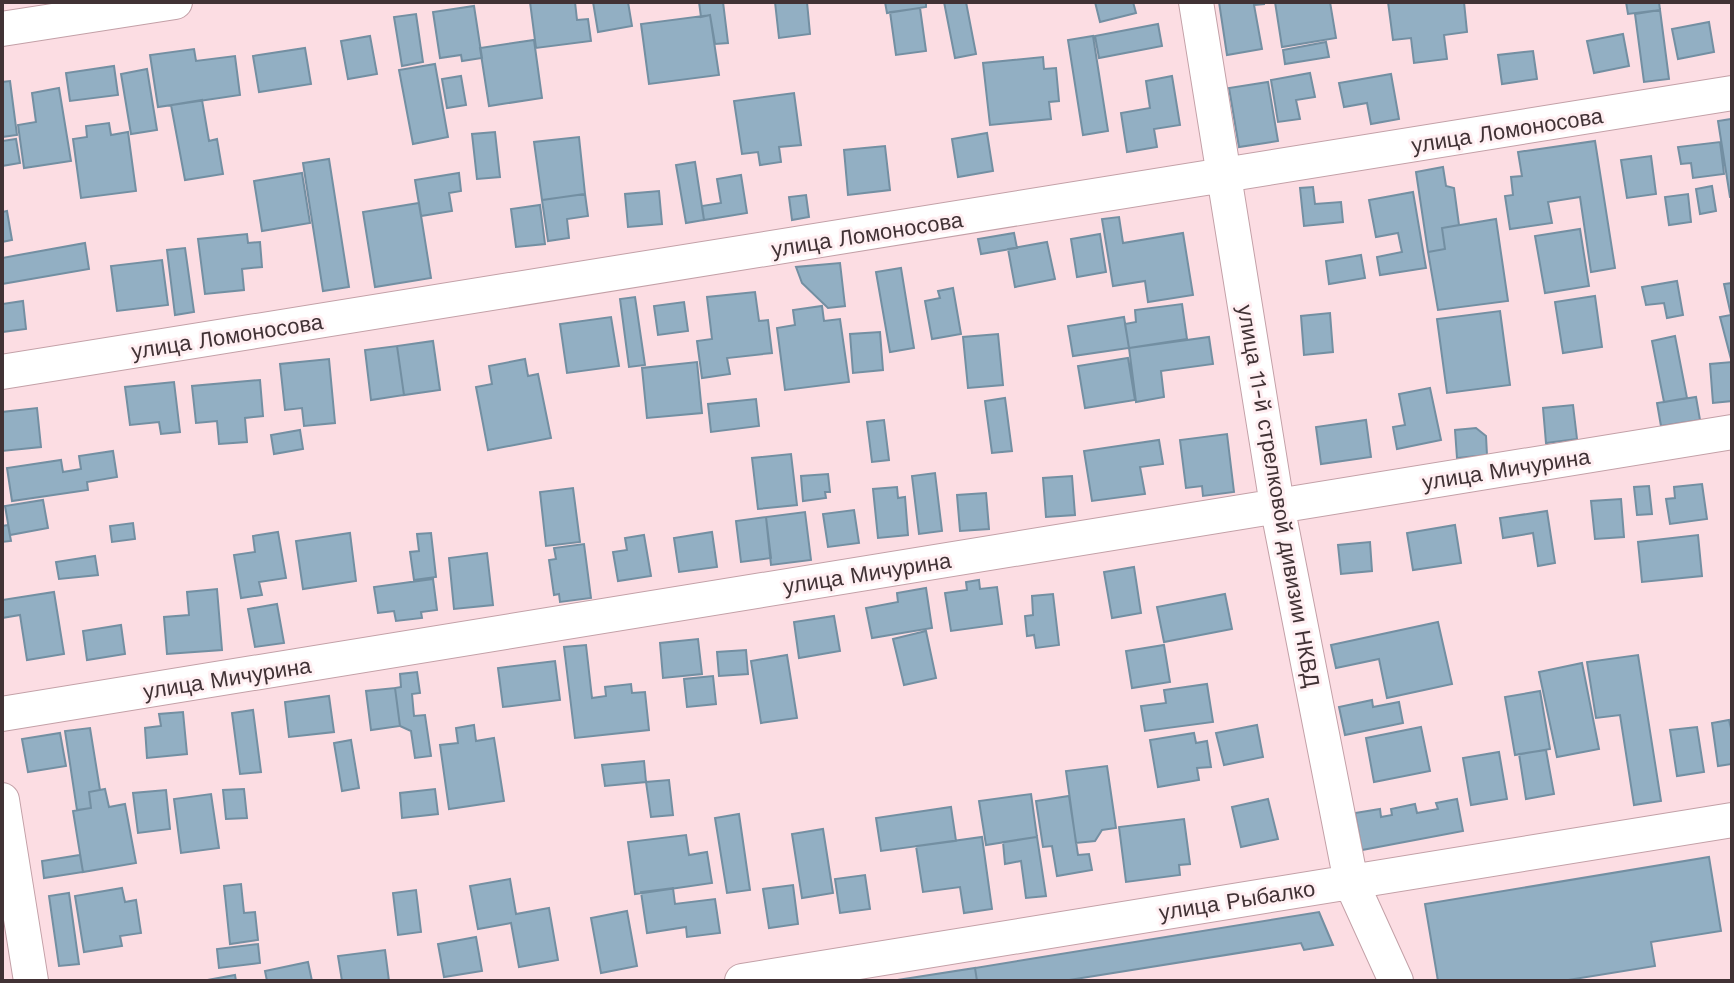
<svg xmlns="http://www.w3.org/2000/svg" width="1734" height="983" font-family="'Work Sans',sans-serif">
<rect width="100%" height="100%" fill="#fcdde3"/>
<!-- building -->
<path fill="#92afc3" stroke="#738fa2" stroke-width="2" d="M530,2H575L577,20L588,19L591,41L536,48Z
M593,2H628L632,26L598,32Z
M699,2H723L728,43L715,44L710,15L701,17Z
M775,2H807L810,34L779,38Z
M885,2H926V7L887,13Z
M944,2H966L976,54L955,58Z
M1095,2H1133L1136,13L1100,22Z
M1219,2H1264V4L1254,5L1262,49L1227,55Z
M1275,2H1330L1336,38L1282,47Z
M1388,2H1464L1467,32L1444,35L1447,59L1414,63L1411,38L1393,40Z
M1626,2H1659L1660,10L1628,14Z
M474,6L482,58L462,61L461,55L440,58L433,12Z
M920,8L926,51L896,55L890,12Z
M1660,10L1669,79L1644,82L1635,14Z
M416,14L423,62L402,66L394,17Z
M710,15L719,75L649,84L641,24Z
M1709,22L1714,52L1678,59L1672,29Z
M1158,24L1162,46L1099,58L1095,36Z
M1623,34L1629,66L1594,73L1587,41Z
M370,36L377,74L348,79L341,41Z
M1093,36L1108,131L1083,135L1068,40Z
M534,40L542,98L489,106L480,48Z
M1326,42L1329,57L1285,64L1283,50Z
M305,48L311,84L259,92L253,56Z
M194,49L196,61L235,56L240,95L158,107L150,55Z
M1533,51L1537,79L1502,84L1498,55Z
M1043,57L1044,69L1056,68L1059,101L1049,102L1051,119L990,125L983,63Z
M435,64L448,137L413,144L399,70Z
M114,66L118,95L70,101L66,73Z
M147,69L157,130L131,134L121,74Z
M1310,73L1315,97L1296,100L1300,119L1278,122L1271,80Z
M1391,74L1399,119L1371,124L1367,103L1344,107L1339,83Z
M461,76L466,105L447,108L442,79Z
M1172,76L1180,125L1154,129L1157,147L1127,152L1121,113L1150,108L1146,81Z
M10,81L17,135L2,137V82Z
M1268,82L1278,141L1239,147L1229,88Z
M59,88L71,161L24,168L18,125L36,122L32,93Z
M794,93L801,145L779,147L781,162L760,165L758,152L742,154L734,101Z
M202,100L209,141L217,139L223,174L185,180L171,105Z
M1731,119L1732,197H1730L1718,121Z
M109,123L111,135L128,132L136,191L81,198L73,139L87,137L86,126Z
M495,132L500,177L477,179L472,134Z
M987,133L993,171L958,177L952,139Z
M579,137L585,194L542,200L534,142Z
M16,139L20,163L2,166V141Z
M1595,141L1615,268L1591,272L1580,197L1548,202L1552,223L1510,229L1505,196L1513,195L1511,177L1522,176L1518,152Z
M1720,142L1724,174L1693,178L1691,163L1681,164L1678,147Z
M885,146L890,190L848,195L844,150Z
M1651,156L1656,194L1627,198L1621,160Z
M329,159L349,287L323,291L303,163Z
M695,162L704,220L686,223L676,165Z
M1443,167L1446,186L1454,188L1459,225L1442,228L1445,249L1428,252L1416,172Z
M302,173L310,223L262,231L254,181Z
M459,173L461,191L449,193L452,211L421,216L415,180Z
M741,175L747,213L704,220L702,206L721,203L717,179Z
M1712,186L1716,211L1700,214L1696,189Z
M1313,187L1315,204L1341,202L1343,222L1304,226L1300,188Z
M659,191L662,224L628,227L625,194Z
M1413,192L1426,268L1380,275L1377,257L1402,252L1398,233L1376,237L1369,200Z
M585,194L588,216L567,219L569,238L548,241L542,200Z
M1688,194L1691,222L1669,225L1665,197Z
M806,195L809,217L792,220L789,197Z
M419,203L431,278L375,287L363,212Z
M540,205L545,244L516,247L511,209Z
M7,211L12,240L2,242V212Z
M1119,217L1123,243L1183,233L1193,295L1148,302L1145,281L1113,286L1102,219Z
M1496,219L1508,301L1438,310L1428,252L1445,249L1442,228Z
M1580,229L1589,286L1545,293L1535,236Z
M1014,233L1017,248L981,254L978,239Z
M247,234L248,243L260,242L262,267L242,269L244,290L205,294L198,239Z
M1100,234L1106,272L1077,277L1071,239Z
M1047,242L1055,279L1015,287L1008,249Z
M85,243L89,269L2,284V258Z
M185,248L194,312L175,315L167,250Z
M1361,255L1365,278L1329,284L1326,261Z
M162,260L168,305L117,311L111,266Z
M840,263L845,306L828,308L802,283L796,267Z
M901,268L914,348L890,352L876,272Z
M1677,281L1683,315L1667,318L1664,303L1646,305L1642,287Z
M1732,283V359H1731L1720,317L1731,315L1724,284Z
M953,288L961,334L932,339L925,301L940,298L938,291Z
M755,292L759,321L768,320L772,353L727,358L730,374L702,378L697,341L712,339L707,297Z
M1595,296L1602,347L1563,353L1555,302Z
M635,297L645,365L629,367L620,299Z
M23,301L26,329L2,332V304Z
M684,302L688,331L658,335L654,306Z
M1182,304L1187,339L1129,348L1125,324L1136,322L1135,310Z
M822,306L824,321L840,319L849,382L785,390L777,328L795,325L793,310Z
M1500,311L1510,385L1447,393L1437,319Z
M1330,313L1333,352L1304,355L1301,316Z
M611,317L619,366L567,373L560,324Z
M1124,317L1129,348L1073,356L1068,326Z
M880,332L883,370L853,373L850,334Z
M998,334L1003,385L968,388L963,337Z
M1675,336L1687,398L1664,402L1652,341Z
M1209,337L1213,364L1161,371L1164,397L1136,402L1129,348Z
M433,341L440,390L404,395L397,346Z
M397,346L404,395L371,400L365,350Z
M1128,358L1135,400L1085,408L1078,366Z
M329,359L335,423L304,426L302,408L285,410L280,364Z
M525,359L528,376L538,374L551,438L488,450L476,387L492,384L489,366Z
M697,362L702,413L647,418L642,368Z
M1732,362V401L1713,403L1710,364Z
M260,380L263,416L245,418L247,442L219,444L217,421L196,423L192,386Z
M174,382L180,432L161,434L159,422L130,425L125,387Z
M1430,388L1441,440L1397,449L1393,427L1405,425L1399,394Z
M1696,397L1700,420L1661,426L1657,403Z
M1005,398L1012,451L992,453L985,401Z
M756,399L759,426L711,432L708,404Z
M1573,405L1577,439L1546,443L1543,408Z
M37,408L41,447L2,451V412Z
M884,420L889,460L872,462L867,422Z
M1366,420L1371,457L1321,464L1316,427Z
M1476,428L1486,436L1487,455L1457,458L1455,430Z
M300,430L303,449L274,454L271,435Z
M1227,434L1234,492L1203,496L1202,486L1186,488L1180,440Z
M1159,440L1163,464L1140,467L1145,494L1092,501L1084,451Z
M113,451L117,477L87,482L88,490L12,501L7,468L61,460L63,472L81,469L79,456Z
M791,454L797,505L758,509L752,458Z
M935,473L942,531L919,534L912,476Z
M828,474L830,492H825L826,498L803,501L801,476Z
M1072,476L1075,515L1046,517L1043,478Z
M1702,484L1707,519L1670,524L1666,499L1675,498L1674,487Z
M1649,486L1652,514L1637,515L1634,487Z
M897,487L898,498L905,497L908,535L878,538L873,489Z
M573,488L580,542L546,546L540,492Z
M986,493L989,529L960,531L957,495Z
M1621,499L1624,537L1595,539L1591,501Z
M43,500L48,528L10,535L5,506Z
M854,510L859,543L828,547L823,514Z
M1547,511L1555,563L1538,566L1533,533L1503,538L1500,518Z
M805,512L811,560L771,565L766,517Z
M766,517L771,558L741,562L736,521Z
M133,523L135,539L112,542L110,526Z
M8,525L11,541L2,542V526Z
M1455,525L1461,563L1413,570L1407,533Z
M278,532L286,578L259,582L262,595L241,598L234,555L255,552L253,536Z
M712,532L717,567L679,572L674,538Z
M350,533L356,581L303,589L296,541Z
M431,533L436,577L414,580L410,552L419,551L417,534Z
M644,535L651,576L618,581L613,552L627,550L625,538Z
M1698,535L1702,576L1642,582L1638,542Z
M1370,542L1372,571L1341,574L1338,545Z
M584,544L591,598L560,602L559,594L554,595L549,560L556,559L554,548Z
M487,553L493,605L454,609L449,558Z
M95,556L98,575L59,579L56,562Z
M1134,567L1141,613L1112,618L1104,572Z
M433,579L437,610L421,612L422,618L396,621L394,611L378,613L374,587Z
M979,580L980,589L997,587L1002,624L951,631L945,593L967,590L966,582Z
M926,588L932,628L872,638L866,608L898,602L897,593Z
M217,589L222,650L167,654L164,617L189,615L187,592Z
M54,592L64,654L27,660L20,615L2,618V600Z
M1053,594L1059,645L1036,648L1034,635L1027,636L1025,616L1033,615L1032,596Z
M1225,594L1232,629L1164,642L1157,607Z
M277,604L284,643L255,647L248,609Z
M834,616L840,651L799,658L794,622Z
M1438,622L1452,684L1387,698L1379,659L1336,668L1331,645Z
M121,625L125,654L87,660L83,631Z
M926,631L936,678L904,685L893,639Z
M698,639L702,674L663,678L660,643Z
M586,645L592,698L606,696L605,687L631,684L632,693L645,692L649,730L575,738L564,647Z
M1164,645L1170,682L1132,688L1126,651Z
M746,650L748,674L719,676L717,652Z
M787,655L797,718L761,723L751,661Z
M1638,655L1661,801L1634,805L1620,715L1596,718L1587,662Z
M555,661L560,700L503,707L498,668Z
M1582,663L1599,749L1557,757L1539,672Z
M417,672L420,693L412,694L414,716L425,715L431,756L415,758L411,731L400,726L395,688L401,687L400,674Z
M713,676L716,704L687,707L684,679Z
M1207,684L1213,722L1145,731L1141,706L1166,703L1164,690Z
M395,688L400,726L371,730L366,691Z
M1540,691L1550,749L1515,755L1505,697Z
M329,696L334,732L289,737L285,702Z
M1372,700L1373,707L1399,702L1403,723L1345,735L1339,707Z
M253,710L261,772L240,774L232,713Z
M183,712L187,754L147,758L145,728L161,726L159,714Z
M1729,720L1732,733V764L1718,766L1712,723Z
M474,725L476,741L494,738L504,801L449,809L440,745L458,743L456,728Z
M1257,725L1263,757L1224,765L1216,733Z
M1421,727L1430,771L1374,782L1366,738Z
M1697,727L1704,772L1677,776L1670,730Z
M90,728L100,790L89,792L91,808L77,810L65,731Z
M60,733L66,766L28,772L22,739Z
M1194,733L1196,743L1207,741L1211,767L1197,768L1199,780L1158,787L1150,740Z
M351,740L359,788L342,791L334,743Z
M1546,750L1554,794L1526,799L1519,754Z
M1499,752L1507,799L1471,805L1463,758Z
M644,761L646,782L605,786L602,765Z
M1107,766L1116,828L1102,830L1095,841L1076,843L1066,771Z
M669,780L673,815L651,817L646,782Z
M105,789L109,807L125,804L136,863L83,872L73,811L91,808L89,792Z
M244,789L247,818L226,819L223,790Z
M435,789L438,814L402,818L400,793Z
M166,790L170,829L138,833L133,793Z
M211,794L219,848L181,853L174,799Z
M1031,794L1037,837L986,845L979,801Z
M1069,796L1078,855L1089,854L1092,870L1057,876L1052,846L1043,847L1036,801Z
M1268,799L1278,839L1241,847L1232,807Z
M1457,799L1463,831L1362,850L1355,813L1380,809L1381,817L1392,815L1391,809L1415,804L1417,813L1438,809L1436,803Z
M951,807L956,841L881,851L876,818Z
M739,814L750,890L727,893L715,818Z
M1184,819L1190,864L1179,865L1180,875L1126,882L1119,827Z
M823,829L833,893L802,898L792,834Z
M686,835L689,855L707,852L712,883L635,894L628,842Z
M982,837L992,909L964,913L960,887L923,892L916,846Z
M1037,837L1046,896L1026,898L1021,861L1005,864L1003,842Z
M80,855L83,872L44,878L42,861Z
M1709,857L1721,931L1651,942L1655,966L1562,981H1438L1425,904Z
M865,875L870,909L840,913L835,879Z
M510,879L516,914L549,908L558,960L519,967L511,923L478,929L470,886Z
M241,884L244,913L255,912L258,940L230,944L224,886Z
M793,885L798,924L769,928L763,889Z
M122,888L125,902L136,900L141,933L120,936L122,946L84,952L75,896Z
M673,888L675,904L715,899L720,933L687,937L686,927L647,933L641,892Z
M416,890L421,932L398,935L393,893Z
M69,893L79,964L59,966L49,896Z
M627,911L637,966L601,973L591,918Z
M1319,912L1333,945L1304,950L1301,943L1063,981H977L975,968Z
M476,937L482,971L444,977L438,944Z
M258,944L260,963L219,968L217,949Z
M385,950L389,981H342L338,956Z
M308,962L312,981H267L265,971Z
M975,968L977,981H891Z
M235,975L236,981H202Z"/>
<g fill="none" stroke-linecap="round" stroke-linejoin="round">
<defs>
<path id="minor" d="M1196,2L1277,505L1351,882L1396,981
M2,29L175,2
M2,372L1732,93
M2,714L1732,432
M2,800L31,981
M742,981L1732,820"/>
</defs>
<!-- minor casing -->
<use href="#minor" stroke="#c3a0a7" stroke-width="36"/>
<!-- minor -->
<use href="#minor" stroke="#fff" stroke-width="34"/>
</g>
<g text-anchor="middle" stroke-width="6" stroke-linejoin="round" paint-order="stroke">
<!-- street labels -->
<g font-size="22" fill="#413235" stroke="#ffeff2">
<text transform="translate(1507 130) rotate(-9)" y="8">улица Ломоносова</text>
<text transform="translate(867 234) rotate(-9)" y="8">улица Ломоносова</text>
<text transform="translate(227 336) rotate(-9)" y="8">улица Ломоносова</text>
<text transform="translate(1506 469) rotate(-9)" y="8">улица Мичурина</text>
<text transform="translate(1279 496) rotate(80)" y="8">улица 11-й стрелковой дивизии НКВД</text>
<text transform="translate(867 573) rotate(-9)" y="8">улица Мичурина</text>
<text transform="translate(227 678) rotate(-9)" y="8">улица Мичурина</text>
<text transform="translate(1237 900) rotate(-9)" y="8">улица Рыбалко</text>
</g>
</g>
<!-- border -->
<rect width="1734" height="983" fill="none" stroke="#413235" stroke-width="8"/>
</svg>
